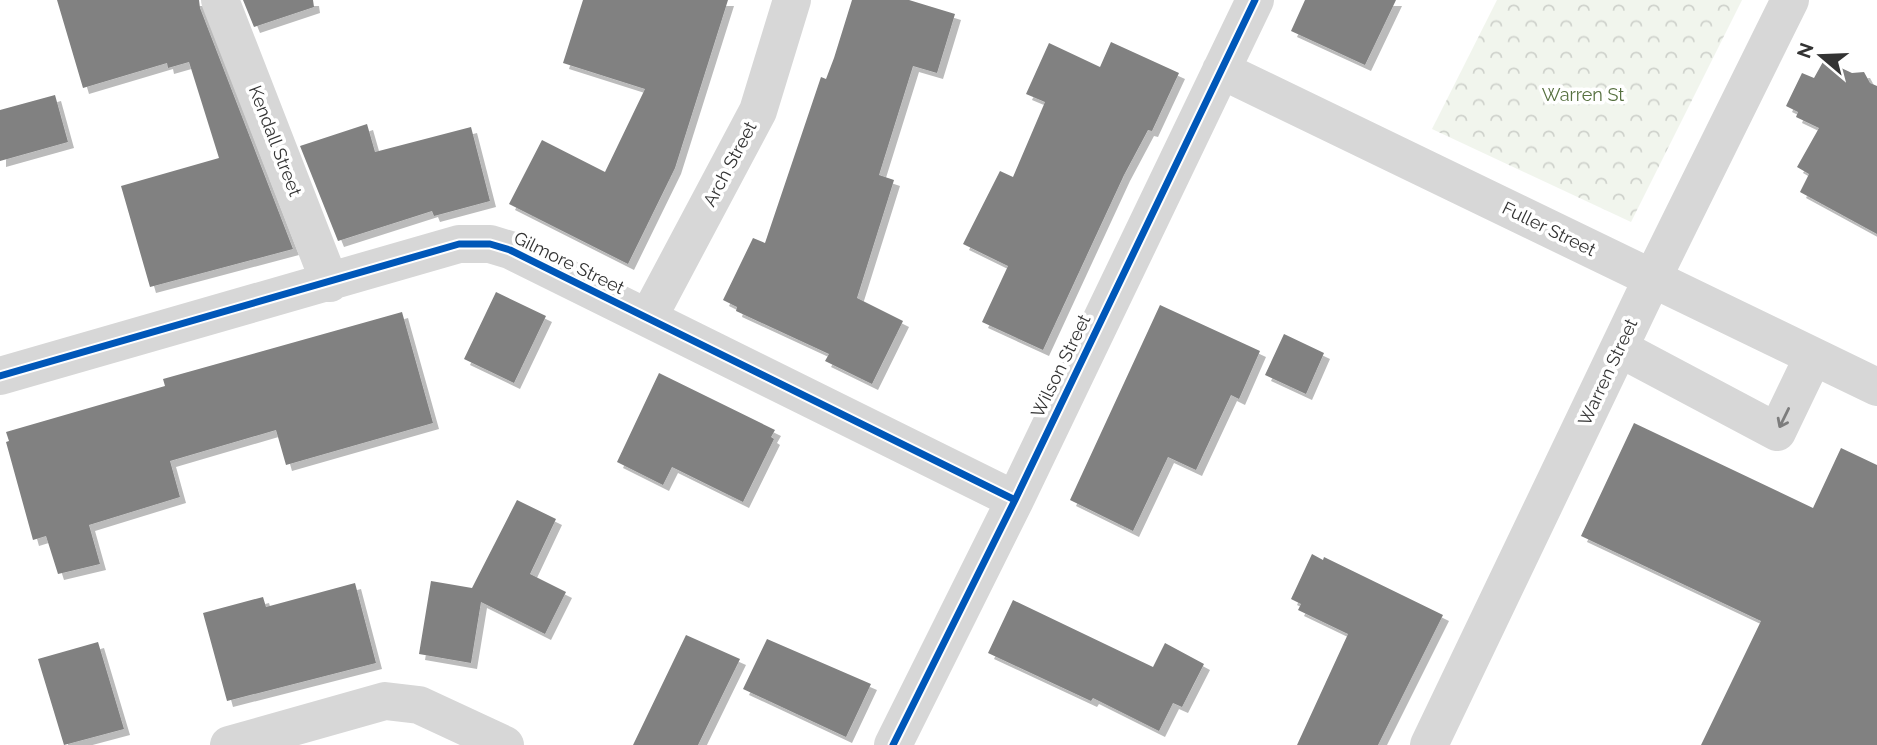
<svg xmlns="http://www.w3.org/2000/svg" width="1877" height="745" font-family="Raleway,sans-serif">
<defs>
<pattern id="park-crowns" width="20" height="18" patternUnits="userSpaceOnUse" patternTransform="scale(1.75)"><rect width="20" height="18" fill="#f1f5ed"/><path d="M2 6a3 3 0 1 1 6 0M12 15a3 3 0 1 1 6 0" fill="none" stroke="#cfd2cc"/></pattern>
<filter id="shadow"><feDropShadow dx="6" dy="6" stdDeviation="0" flood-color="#0004"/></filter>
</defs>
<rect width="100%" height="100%" fill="#fff"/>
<!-- park -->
<path fill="url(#park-crowns)" d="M1497,0H1742L1631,222L1432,129Z"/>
<!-- building -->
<path fill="#818181" filter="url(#shadow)" d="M57,0H199L200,8L293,249L150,287L121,186L219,158L189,62L168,68L167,63L83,88Z
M243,0H313L314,7L254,27Z
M583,0H728L675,168L628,264L509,204L542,140L605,172L645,89L563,63Z
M852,0H909L955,14L937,73L913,66L879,175L894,180L857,298L903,321L872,384L825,361L829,354L736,311L737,307L723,300L753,238L765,243L821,77L826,79L834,58Z
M1305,0H1396L1365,65L1291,31Z
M1111,42L1179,73L1152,131L1148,130L1124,175L1043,350L982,322L1008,266L963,244L1000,171L1013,177L1045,102L1026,94L1049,43L1100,67Z
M1824,60L1852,73L1864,72L1870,83L1877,86V234L1800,192L1809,174L1797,167L1819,128L1796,117L1798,112L1786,106L1802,73L1814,78Z
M55,95L68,142L0,161V110Z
M367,124L375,152L471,127L490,201L434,216L432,211L338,241L300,146Z
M496,292L546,316L514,383L464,359Z
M1160,305L1260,351L1239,399L1231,395L1196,470L1168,457L1133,531L1070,500Z
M402,312L433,423L286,465L276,430L170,461L180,497L89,525L100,564L58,574L46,536L33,540L6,442L9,441L6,432L165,386L163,379Z
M1284,334L1324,353L1306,394L1265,375Z
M659,373L775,430L771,437L774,439L743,502L672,467L663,485L617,462Z
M1634,423L1813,508L1841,448L1877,465V745H1701L1761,621L1581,536Z
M517,500L556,519L530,574L566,592L545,634L481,602L471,663L419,654L431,581L472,588Z
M1312,554L1323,560L1324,557L1443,615L1378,745H1297L1348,634L1298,610L1301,604L1291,599Z
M355,583L376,663L227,701L203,613L263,597L266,607Z
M1013,600L1153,667L1165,643L1204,664L1182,707L1173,703L1159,731L1093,698L1091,701L988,653Z
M686,635L740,659L698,745H633Z
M767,639L871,684L846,737L743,689Z
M98,642L124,729L64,745L38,659Z"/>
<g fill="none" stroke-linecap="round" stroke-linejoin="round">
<!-- minor -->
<path stroke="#d7d7d7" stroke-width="38" d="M220,0L330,283
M1221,70L1877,387
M648,318L758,111L792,0
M1619,348L1777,432L1813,357
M0,376L459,244H490L510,250L1015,500
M229,745L385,701L419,705L505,745
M893,745L1015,500L1255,0
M1429,745L1652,279L1790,0"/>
<defs>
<path id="cycleway" d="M0,376L459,244H490L510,250L1015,500
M893,745L1015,500L1255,0"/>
</defs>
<!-- cycleway casing -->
<use href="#cycleway" stroke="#fff" stroke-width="11"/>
<!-- cycleway -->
<use href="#cycleway" stroke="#0057b8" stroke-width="7"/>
</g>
<!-- one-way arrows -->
<defs><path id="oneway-shaft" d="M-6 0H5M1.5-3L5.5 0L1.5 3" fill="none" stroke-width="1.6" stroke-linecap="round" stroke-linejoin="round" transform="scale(1.75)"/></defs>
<use stroke="#7d7d7d" href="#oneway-shaft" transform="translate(1784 418) rotate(116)"/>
<g text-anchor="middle" stroke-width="7" stroke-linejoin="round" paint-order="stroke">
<!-- park labels -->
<g font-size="18" fill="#56703f" stroke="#fff">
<text x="1583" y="101">Warren St</text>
</g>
<!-- street labels -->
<g font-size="18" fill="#333" stroke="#fff">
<text transform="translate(275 141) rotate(69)" y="6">Kendall Street</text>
<text transform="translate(730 164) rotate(-62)" y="6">Arch Street</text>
<text transform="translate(1549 229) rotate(26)" y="6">Fuller Street</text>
<text transform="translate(569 263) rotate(26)" y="6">Gilmore Street</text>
<text transform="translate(1061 366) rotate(-64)" y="6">Wilson Street</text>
<text transform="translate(1608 372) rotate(-65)" y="6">Warren Street</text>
</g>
</g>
<!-- north arrow -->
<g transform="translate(1821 56) rotate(289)" stroke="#ffffff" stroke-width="5" paint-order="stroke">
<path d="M0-5L12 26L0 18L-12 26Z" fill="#333333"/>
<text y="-10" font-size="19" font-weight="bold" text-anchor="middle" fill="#333333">N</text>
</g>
</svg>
